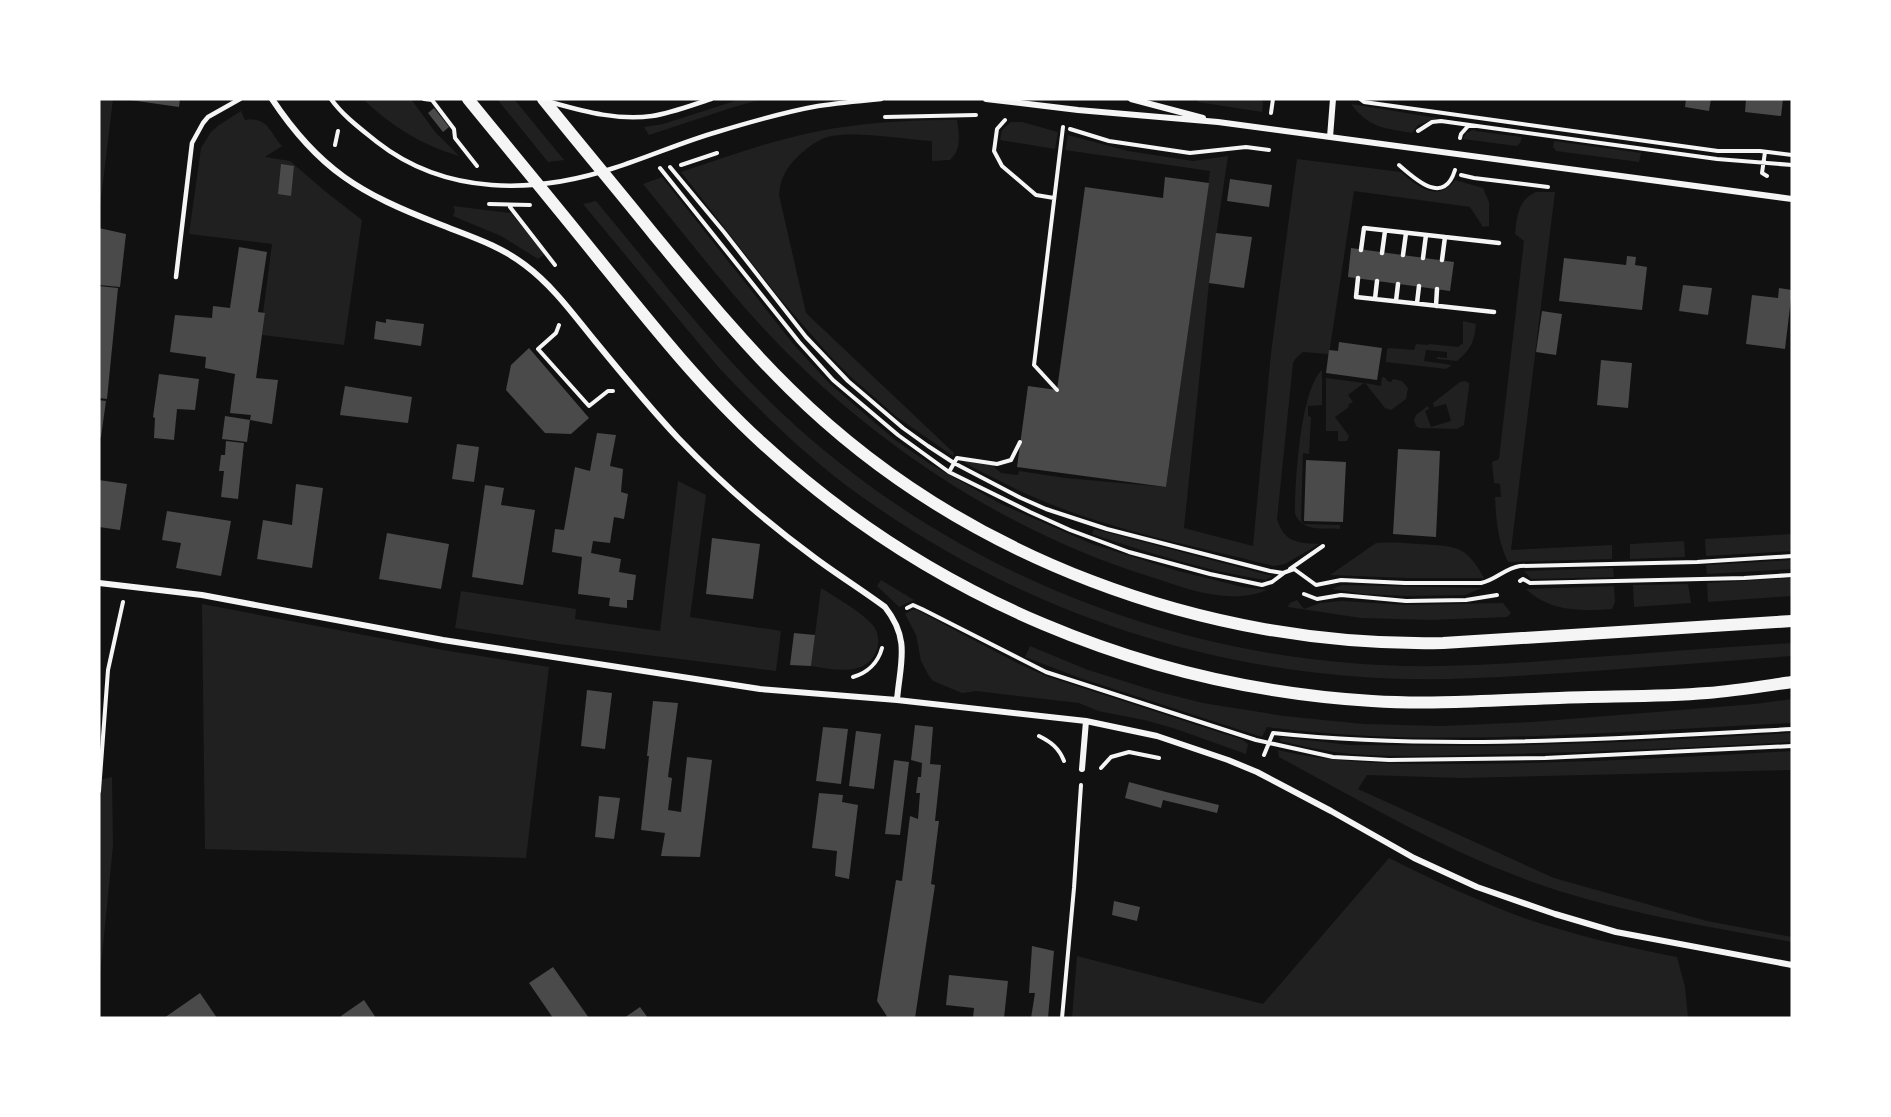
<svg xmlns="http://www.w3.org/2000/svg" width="1891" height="1117" font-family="'PT Sans',sans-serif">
<rect width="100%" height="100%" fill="#111"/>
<!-- green -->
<path fill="#202020" d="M99,99H113L99,215Z
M363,99H411L436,133L459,156C421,145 391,126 363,99Z
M497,99H514L564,160L548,162Z
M741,99H763L734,107L649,135L644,127L663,124Z
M1197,99H1260L1263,102L1262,112L1198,102Z
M1351,104L1437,118H1438L1418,125L1412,133C1384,128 1369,128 1351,104Z
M241,111L245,120C269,117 269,132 282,146L265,157L290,161L326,192L362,220L344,345L262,335L265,314L263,313L272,244L189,234L201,148L211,132L219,125Z
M957,120C959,135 962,149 950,160L932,161V141C905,139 856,131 831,136C814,140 793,158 785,173C781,180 780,187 779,195L806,313L954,453L953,456L897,417L851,377L829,355L777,295L681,172C737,153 792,133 851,126C886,121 922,120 957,120Z
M1011,122H1022L1058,132L1055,149L1000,140L1002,130Z
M1473,130L1476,131L1522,137L1520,143L1517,146L1463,139L1466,133Z
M1068,135L1128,151L1193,161L1228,156L1209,283L1184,528L1253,546L1271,353L1297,159L1401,172C1418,187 1437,203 1455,180L1483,188L1489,202V226L1483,227L1470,207L1354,191L1329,354L1303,352L1296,358L1293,363L1277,519C1284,542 1297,543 1319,544L1285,564L1274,566C1182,543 1086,526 1002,482C989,475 973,469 962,460L992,465L1001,473L1018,475L1019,471L1066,478L1166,487L1210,171L1065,150Z
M1554,141L1641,153L1639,162L1556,151L1553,147Z
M662,177L794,345L830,384L895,440L930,464L1001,504L1092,544L1178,571L1243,587L1267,590C1229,606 1185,588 1148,576C1012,533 889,454 788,354C735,301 690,241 643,184Z
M1536,192H1555L1511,550L1612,545V559L1508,562C1498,541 1496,520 1495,497H1501L1500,484L1494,483L1492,462L1499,459L1524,241L1515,234C1517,216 1518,200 1536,192Z
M596,201C657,274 715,351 785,416C953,572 1175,660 1404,666C1463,667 1522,663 1581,658C1651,653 1722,647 1792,643V656C1726,661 1660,666 1594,671C1532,675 1470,680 1408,679C1210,675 1018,610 858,494C808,458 763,414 720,369L583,204Z
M453,206L511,213L545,254L538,259L501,236L453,216L455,211Z
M1463,321L1476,324C1474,343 1471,349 1457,361L1437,359V357L1447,358V352L1426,350L1424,361L1452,365L1446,369L1386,362L1387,349L1389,348L1414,350L1416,344L1428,345L1429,344L1459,347L1460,345L1463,344Z
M1322,370V405L1308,406V416L1311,417L1309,454L1303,453L1301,521L1304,524L1340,525V529C1323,528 1303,532 1295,514C1295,484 1300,390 1322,370Z
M1382,377L1386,378L1387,381L1391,382L1393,379L1402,381L1408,388L1406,399L1391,410L1385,408L1365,383L1381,386Z
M1326,378L1364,383L1348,395L1353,402L1348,405L1349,407L1335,417L1349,436L1347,441H1338V431H1326Z
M1465,381L1469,383V387L1464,425L1457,429L1419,428L1416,426L1414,420L1416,415L1428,406L1429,409L1425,411L1431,427L1451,421L1446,404L1434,407L1433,403L1460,382Z
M678,481L706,495L690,617L781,631L776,671L559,644L455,628L461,591L576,609L575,619L660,631Z
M1094,529L1272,576L1266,580C1206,571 1149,553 1092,534Z
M1792,534V551L1706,556L1705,539Z
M1684,541L1685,557L1630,559V544Z
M1376,543C1390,542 1404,543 1418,544C1454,546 1466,544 1484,578H1406L1330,575Z
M1792,560V569L1707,574L1706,565Z
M1613,568L1614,577L1531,579L1524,571Z
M1792,578V596L1708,602L1707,583Z
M881,580L914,600L899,607L877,586Z
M1688,584L1691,603L1634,607L1633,585Z
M1342,585L1482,588L1465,595L1407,596L1363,594L1332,589Z
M1614,586L1615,602L1612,609C1581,611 1550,612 1526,589Z
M821,588C838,599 857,609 871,623C877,629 879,637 878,645C871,678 835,670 811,666Z
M1297,600L1304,609L1320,603L1342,601L1405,605L1503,603L1511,613L1507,617L1430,620L1361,618L1288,607L1290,603Z
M202,604L443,650L549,667L526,858L205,849Z
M912,610H917L1017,663L1046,676L1243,740L1248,744L1246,754L1173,728L1144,720L1098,711L1079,703L976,691L962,693L933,681L929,676L921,661L916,635L905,614Z
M1030,646L1088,670L1159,692L1203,703L1284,716L1363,724L1442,726L1532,722L1755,704L1792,699V723C1617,731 1441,749 1267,727L1262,737L1080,678L1025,657Z
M1792,733V742C1697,747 1601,752 1506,754C1449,755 1390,759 1334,752C1316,749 1298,745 1280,741L1281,737L1349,745L1488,746L1626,742Z
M1278,750C1341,765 1404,764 1468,764C1576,763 1684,757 1792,751V770L1461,778L1367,775L1358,789L1554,878L1707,921L1792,937V942C1709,927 1624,913 1544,886C1451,854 1366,804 1279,757Z
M112,777L113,846L99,985V780Z
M1389,858C1433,880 1478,901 1524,918C1574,935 1625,947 1677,957L1685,987L1688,1018H1072L1077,956L1263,1004Z"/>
<!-- building -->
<path fill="#4a4a4a" d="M130,99H180L179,107L130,100Z
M1686,99H1711L1709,111L1685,107Z
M1746,99H1783L1781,116L1745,112Z
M434,108L449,127L443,132L428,113Z
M281,164L294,166L291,196L278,194Z
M1165,177L1209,183L1166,487L1017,467L1028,386L1057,390L1085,187L1163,198Z
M1230,179L1272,185L1269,207L1227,201Z
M99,228L126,234L120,287L99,285Z
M1216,233L1252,237L1244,288L1209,283Z
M239,247L267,252L258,312L265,313L256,378L278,380L272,424L250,420L247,442L222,439L225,416L250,420L251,415L230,413L235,374L205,368L206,357L170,352L175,315L212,318L213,306L230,308Z
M1351,248L1454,262L1450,291L1348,277Z
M1627,256L1636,257L1635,265L1647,267L1642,310L1559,301L1564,258L1626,265Z
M1683,285L1712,288L1708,315L1679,311Z
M99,286L118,288L107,399L99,398Z
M1779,288L1792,290L1785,349L1746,344L1752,295L1778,298Z
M1542,311L1562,314L1556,355L1536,352Z
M386,319L424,324L421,346L374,339L376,321L386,323Z
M1339,342L1382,348L1377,380L1326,373L1329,350L1338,351Z
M529,348L589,418L571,434L545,433L506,390L511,365Z
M1601,360L1632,363L1628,408L1597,405Z
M159,374L199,379L195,410L177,409L174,440L154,438L155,418L153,417Z
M345,386L412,397L408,423L340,415Z
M99,400L106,401L101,437H99Z
M597,433L616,435L610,466L623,469L621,492L628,494L624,519L614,517L610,543L593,541L591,553L621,559L619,572L636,575L633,600H627V608L609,606L610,598L578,594L582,557L552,552L555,529L564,530L575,467L590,471Z
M226,441L244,443L238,499L221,497L224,471H219L221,455H225Z
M457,444L479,447L474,482L452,479Z
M1398,449L1440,451L1436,537L1393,534Z
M1306,460L1346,462L1343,522L1304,521Z
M99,480L127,484L120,530L99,527Z
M296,484L323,488L312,568L257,559L263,520L292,525Z
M485,485L504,488L501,505L535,510L523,585L472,577Z
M167,511L231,521L221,576L176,568L181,543L162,540Z
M387,533L449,544L441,589L379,579Z
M712,538L760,544L753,599L706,594Z
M794,633L815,635L811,666L790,665Z
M587,690L612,693L605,749L581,746Z
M653,701L678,703L668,777L672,778L668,810L681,812L687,757L712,760L700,857L661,856L665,833L641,830L649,756H647Z
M915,725L933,727L930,764L941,765L935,821H939L931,884L935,885L915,1018H888L877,1001L896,880L902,881L910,816L918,819L920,793H916L918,777H921L922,763L911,760Z
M823,727L848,729L841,784L816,781Z
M856,731L881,734L874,789L849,786Z
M894,760L909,762L900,835L885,834Z
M1129,782L1166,792L1219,805L1217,813L1163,800L1161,808L1125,798Z
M819,793L843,795L842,802L858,805L849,879L835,876L837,851L812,848Z
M599,796L620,798L614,839L595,837Z
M1114,901L1140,907L1137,921L1112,915Z
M1032,946L1054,951L1048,1018H1031L1035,993H1029Z
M553,967L589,1018H553L529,983Z
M949,975L1008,981L1004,1018H973L974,1008L946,1005Z
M200,993L217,1018H164Z
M364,1000L376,1018H342L341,1016Z
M640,1007L648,1018H624Z"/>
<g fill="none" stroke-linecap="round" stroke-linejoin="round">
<!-- path -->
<path stroke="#f5f5f5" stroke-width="4" d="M424,99L432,100L454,129L455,138L477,166
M1360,99L1364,102L1718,151H1760L1792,155
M1271,113L1273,99
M885,117L976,115
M1005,120L997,129L994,151L1002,166L1036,195L1054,198
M1070,129L1109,141L1190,153L1246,147L1269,150
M1418,131L1432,122L1441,121L1717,159L1792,165
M1460,138L1461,134L1469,125
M335,145L338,131
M1765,152L1762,173L1767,176
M681,165L717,153
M1399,165C1416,180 1444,206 1455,170
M670,167L724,232L806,337L848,381L903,428L928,446L954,463L1021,498L1046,509L1107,529L1270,571L1283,573L1294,569L1316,585L1341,580L1405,583H1481C1496,580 1505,568 1520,566L1697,562L1792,556
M660,168L799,342L833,380L898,435L949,472L1030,512L1070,530L1129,552L1210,574L1262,585L1272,582L1284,573
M1461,175L1474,178L1548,187
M489,204L530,205
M510,207L555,265
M559,325L556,333L538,349L589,406L608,391H613
M1057,390L1034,365L1063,127
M949,472L957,458L997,464L1011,460L1020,442
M1290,569L1323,546
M1520,581L1523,579L1530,583L1744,578L1792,575
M1304,594L1317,599L1341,595L1406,601L1466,600L1497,595
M907,608L913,605L922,609L1046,672L1256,740L1333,757L1389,760L1545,758L1792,746
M853,677C867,673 878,663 882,648
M1039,736C1051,742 1059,748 1064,761
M1264,755L1273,733C1445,751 1619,738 1792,729
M1101,768L1111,757L1129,752L1159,758
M99,791L108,670L123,602
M1062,1018L1074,888L1081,785"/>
<!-- service -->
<path stroke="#f5f5f5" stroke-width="4.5" d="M331,99C343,116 361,129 377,142C446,196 535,194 614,168C649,157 682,142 717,132C750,122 784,112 818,106C839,103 860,101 881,99
M550,102C583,111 617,121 652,116C672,113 692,105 711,99
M1361,250L1364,228L1499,243
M1382,253L1385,231
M1403,255L1406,233
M1423,258L1426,235
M1442,260L1445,237
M176,277L192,143L203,123L208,117L240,99
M1358,278L1356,297L1494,312
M1375,299L1377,281
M1396,301L1398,284
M1417,303L1419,286
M1436,306L1437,289"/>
<!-- minor -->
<path stroke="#f5f5f5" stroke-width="6" d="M272,99C319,170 361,194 439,224C469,236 499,245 525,265C553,286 573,314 595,341C622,374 649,407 678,438C720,482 766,522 815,558C838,575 862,590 885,607C911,640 900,663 897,700
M986,99L1078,110L1218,122L1792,199
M1131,99L1203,118
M1330,137L1333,99
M99,583L202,595L443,640L760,689L897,700L1086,721L1157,736L1228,760L1257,772L1331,811L1414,858L1477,887L1555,914L1616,932L1792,965
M1082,769L1086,721"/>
<!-- secondary -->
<path stroke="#f5f5f5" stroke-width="12" d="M468,99C512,153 557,207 601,262C651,324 702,388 761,442C929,597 1144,687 1372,701C1434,705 1497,700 1559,698C1608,696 1658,697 1707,693C1735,691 1764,686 1792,682
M543,99C580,145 618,190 655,236C698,288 741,341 790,389C960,557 1205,648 1443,643L1792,621"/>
</g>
<!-- border -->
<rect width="1891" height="1117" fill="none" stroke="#ffffff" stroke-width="201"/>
</svg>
